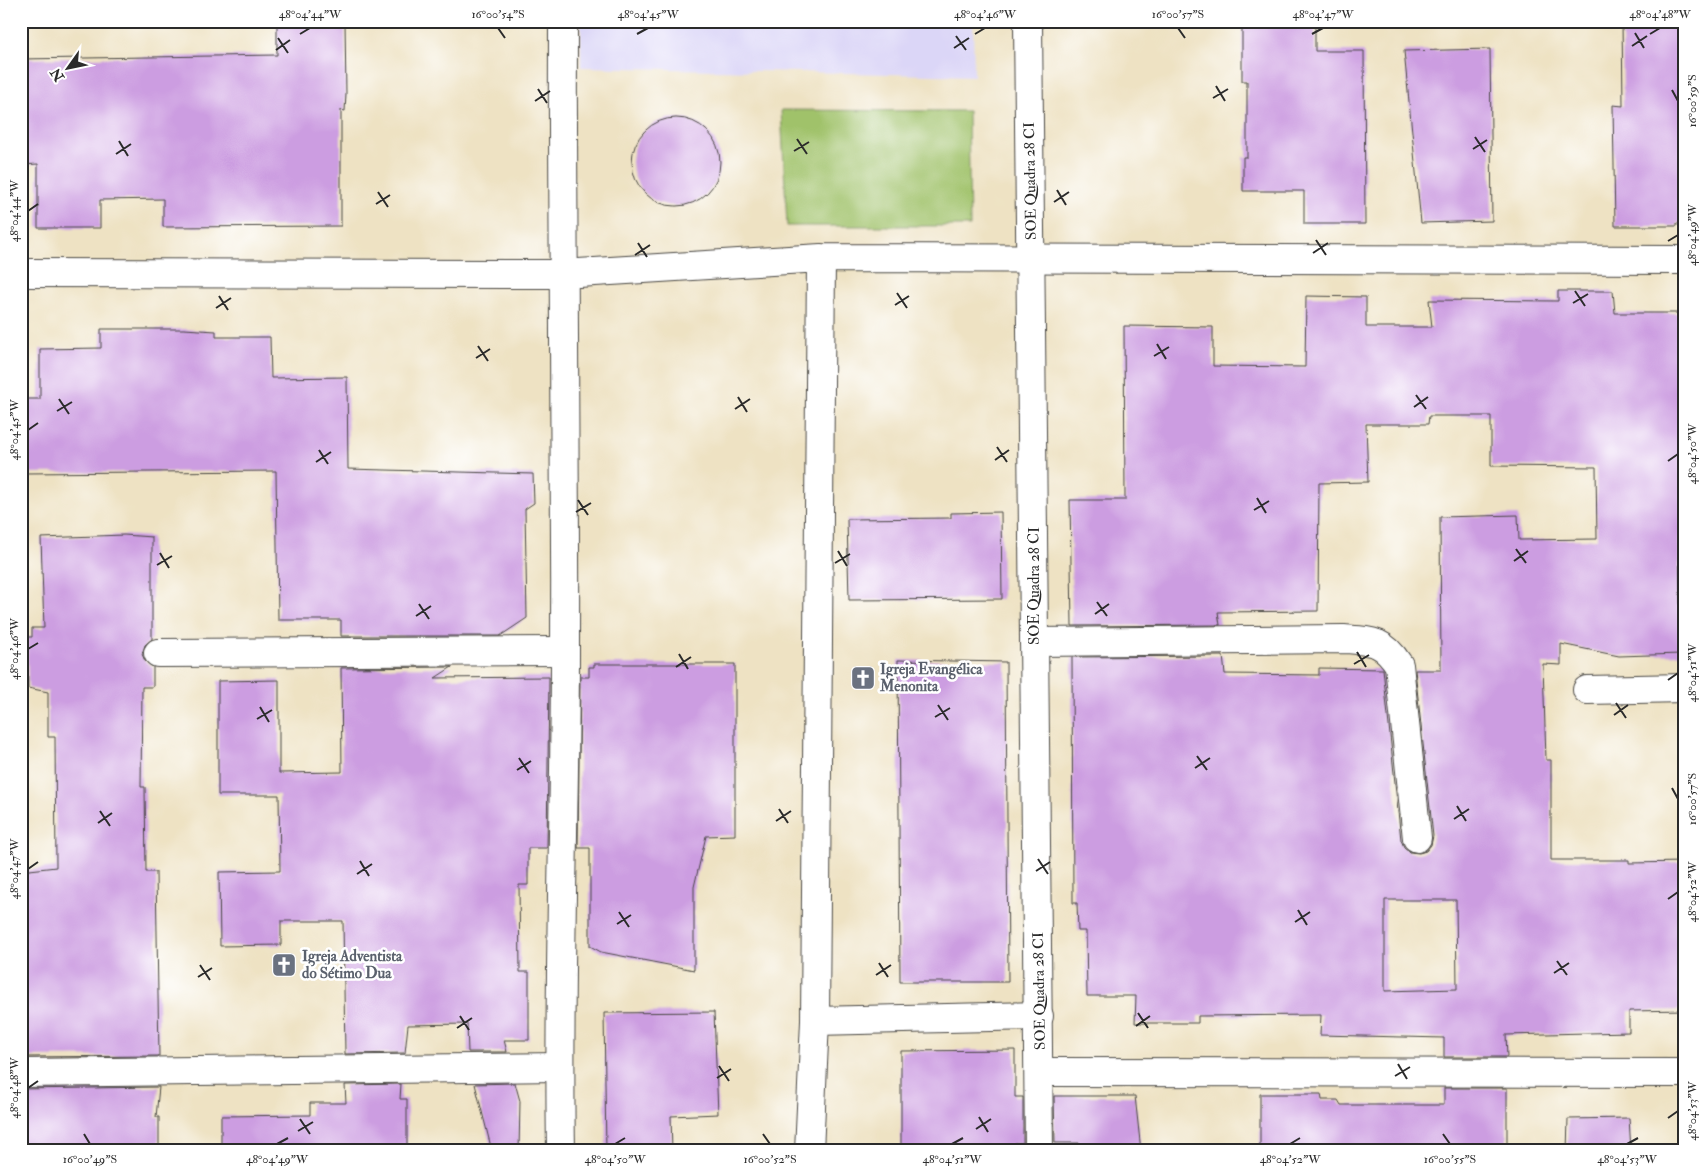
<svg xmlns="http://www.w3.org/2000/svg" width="1706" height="1172" font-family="'IM FELL Double Pica',serif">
<rect width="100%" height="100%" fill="#fff"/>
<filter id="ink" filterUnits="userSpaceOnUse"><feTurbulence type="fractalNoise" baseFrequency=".02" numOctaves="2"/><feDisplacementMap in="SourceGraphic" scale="10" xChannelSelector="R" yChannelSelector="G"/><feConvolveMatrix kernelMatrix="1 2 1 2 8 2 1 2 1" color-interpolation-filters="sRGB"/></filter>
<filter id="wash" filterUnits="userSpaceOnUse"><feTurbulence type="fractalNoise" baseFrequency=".0096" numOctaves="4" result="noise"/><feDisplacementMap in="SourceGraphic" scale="20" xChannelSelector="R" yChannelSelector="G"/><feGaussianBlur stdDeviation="1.12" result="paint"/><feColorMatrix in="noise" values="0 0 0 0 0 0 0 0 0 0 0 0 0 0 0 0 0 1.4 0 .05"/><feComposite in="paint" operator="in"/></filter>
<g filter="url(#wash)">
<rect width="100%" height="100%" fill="#eee2c3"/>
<!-- built -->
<path fill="#dbd6f7" d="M581,21H973L974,76L581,67Z"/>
<!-- green -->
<path fill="#a0c26b" stroke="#66764b" d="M781,110L968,111L970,226H787Z"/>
<g id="blocks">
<!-- building -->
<path fill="#cc9de1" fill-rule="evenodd" d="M277,21H345L346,94L345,111L341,110V226L163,227V199L100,200V228H38V164L21,165V59L277,55Z
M1242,21H1315V51H1364L1365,224H1304V191H1243V157H1247V81H1242Z
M1622,21H1685V223H1677V226H1615L1613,105L1623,106Z
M1490,49L1492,221L1421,223L1404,51Z
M632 162a44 44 0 1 1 88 0a44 44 0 1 1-88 0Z
M1558,291H1613L1615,313H1685V537H1679L1681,654L1619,656L1561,644V665L1543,664L1546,760H1551V860H1629V863L1685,862V1010L1629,1011V1032L1506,1035L1507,1057H1444V1038L1320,1035L1321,1015L1198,1016V1023H1135L1136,996H1087L1086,931H1078L1077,903H1073L1072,657L1223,656L1225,674L1319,675V668L1383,669L1401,840L1404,847L1410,852L1419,853L1426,851L1431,845L1433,836L1415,670H1441L1440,517L1518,515L1519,540L1597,539L1596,467L1491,466V416H1429L1428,424H1366L1368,482L1319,483L1318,611L1218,612L1220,625L1072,626L1070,500H1125L1124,326L1213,327V366L1305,367L1306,296L1366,297V327H1432L1429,300L1558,301ZM1385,900H1456L1457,989L1385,991Z
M101,329H184L216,331V337H270L271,378L347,377L348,469L533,474L534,503L525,509L527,618L500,636H341V620H278L276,471L24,473V456H21V399H40V349L101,348Z
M1001,512L1002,599L849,600L847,519L951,518V513Z
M124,535L152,537V639L145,645L142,654L145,661L153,667V687H142L141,787H145L146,872H156L159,1056L21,1057V871L56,867L55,737H48V692L28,688L27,637H32V628H44L41,538Z
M898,660L1006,662L1008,982H900Z
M594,664H735V835L706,836L694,887V970L601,952L590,946V848H578L580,677H589V667H594Z
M452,667L435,678L549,677L547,848H528V885H519L520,972H529V1040H504L507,1052H468L467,1024L408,1025L405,1053L345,1054L343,921H281V945L220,946L219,872L280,871L279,795H218V681L279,680V773L342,772L341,668Z
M714,1012L718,1114L671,1116L672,1151H606L604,1013Z
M1015,1050V1097H1023V1143H1015V1151H901V1051Z
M515,1083L520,1101L519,1151H492L475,1084Z
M401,1084L400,1099H407V1151H221V1116L310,1115V1103H346L345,1085Z
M159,1087L156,1117H159V1151H21V1089Z
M1444,1088H1507V1151H1260V1094H1321L1322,1100H1338L1341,1105H1444Z
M1054,1096H1135L1141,1151H1079V1143H1055Z
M1629,1118L1631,1151H1567L1568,1119Z"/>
</g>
</g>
<g filter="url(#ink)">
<use href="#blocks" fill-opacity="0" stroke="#484642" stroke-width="1"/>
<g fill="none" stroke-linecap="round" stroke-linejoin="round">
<defs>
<path id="minor" d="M21,273L562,274L821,258L1685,260
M1034,642L1344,639C1372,641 1383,640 1399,665L1417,838
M158,653L565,651
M1587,690L1685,688
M815,1021L1039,1016
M1040,1072L1685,1073
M21,1073L560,1067
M809,1151L815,1021L821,258"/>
<path id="tertiary" d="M1028,21L1039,1151
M561,1151C558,984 565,818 565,651C566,441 562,231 563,21"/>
</defs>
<!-- minor casing -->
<use href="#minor" stroke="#484642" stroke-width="30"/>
<!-- tertiary casing -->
<use href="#tertiary" stroke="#484642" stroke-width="30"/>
<!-- minor -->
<use href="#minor" stroke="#fff" stroke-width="28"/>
<!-- tertiary -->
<use href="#tertiary" stroke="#fff" stroke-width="28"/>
</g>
</g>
<!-- ticks -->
<path fill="none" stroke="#2b2b2b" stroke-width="2" d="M498,28L505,38M1178,28L1185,38M1635,33L1644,48M300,34L310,28M637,34L648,28M975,34L985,28M1312,34L1323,28M1650,34L1660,28M956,36L966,50M278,38L288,53M1632,46L1647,36M954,48L969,38M276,50L290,40M1216,86L1225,101M538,89L547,103M1672,90L1678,101M1213,98L1228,89M535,101L550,91M1475,137L1485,152M797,139L807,154M119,141L128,156M1473,149L1487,140M794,151L809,142M116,154L131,144M1057,190L1066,205M378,192L388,207M1054,202L1069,192M376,204L390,195M28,211L38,204M1316,240L1326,255M1668,241L1678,235M638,243L647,257M1313,253L1328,243M635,255L650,245M1575,291L1585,306M897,293L907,308M219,296L228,310M1573,303L1588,294M895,305L909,296M216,308L231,298M1157,344L1166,359M478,346L488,361M1154,356L1169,347M476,358L490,349M1416,395L1426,409M738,397L747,412M59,399L69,414M1414,407L1428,397M735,409L750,399M57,411L72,402M28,430L38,423M997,447L1007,462M319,450L328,464M995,460L1009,450M1668,461L1678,454M316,462L331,452M1257,498L1266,513M578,500L588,515M1254,510L1269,501M576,512L591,503M1516,549L1526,563M838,551L847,566M160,553L169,568M1514,561L1528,551M835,563L850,554M157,565L172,556M1097,602L1107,616M419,604L429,619M1095,614L1109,604M416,616L431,606M28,649L38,643M1357,652L1366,667M679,654L688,669M1354,664L1369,655M676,667L691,657M1668,680L1678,673M1616,703L1626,718M938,705L948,720M260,707L269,722M1614,715L1628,705M935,717L950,708M257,719L272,710M1197,756L1207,770M519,758L529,773M1195,768L1210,758M517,770L531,761M1672,788L1678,799M1457,806L1466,821M779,809L788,823M100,811L110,826M1454,819L1469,809M776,821L791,811M98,823L112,813M1038,859L1048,874M360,861L369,876M28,869L38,862M1036,871L1050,862M357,874L372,864M1668,899L1678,892M1298,910L1307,925M619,912L629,927M1295,922L1310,912M617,924L631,915M1557,961L1567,975M879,963L888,977M200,965L210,980M1554,973L1569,963M876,975L891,965M198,977L212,968M1138,1013L1148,1028M460,1016L469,1030M1136,1026L1150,1016M457,1028L472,1018M1398,1064L1407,1079M719,1066L729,1081M1395,1076L1410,1067M717,1078L731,1069M28,1088L38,1081M979,1117L988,1132M1668,1118L1678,1111M300,1119L310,1134M976,1129L991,1119M298,1131L313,1122M84,1134L90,1144M763,1134L770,1144M1443,1134L1450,1144M277,1144L288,1138M615,1144L625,1138M952,1144L963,1138M1290,1144L1300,1138M1627,1144L1638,1138"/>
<!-- icons -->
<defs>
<symbol id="church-square" viewBox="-11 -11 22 22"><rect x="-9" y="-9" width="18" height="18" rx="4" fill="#6b7280" stroke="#fff"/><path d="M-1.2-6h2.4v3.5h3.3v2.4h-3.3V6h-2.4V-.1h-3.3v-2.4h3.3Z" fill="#fff"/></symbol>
</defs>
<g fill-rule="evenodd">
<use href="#church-square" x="849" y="664" width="28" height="28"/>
<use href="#church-square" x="270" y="951" width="28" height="28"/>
</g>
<g text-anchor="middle" stroke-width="5" stroke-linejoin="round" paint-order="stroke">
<!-- street labels -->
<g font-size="15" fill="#2b2b2b" stroke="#fff">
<text transform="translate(1030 181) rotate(-91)" y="5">SOE Quadra 28 CI</text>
<text transform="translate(1034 586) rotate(-90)" y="5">SOE Quadra 28 CI</text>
<text transform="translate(1039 991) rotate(-91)" y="5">SOE Quadra 28 CI</text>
</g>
<!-- worship labels -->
<g font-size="15" font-weight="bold" fill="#5b616d" stroke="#fff" text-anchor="start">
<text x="880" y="674">Igreja Evangélica<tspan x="880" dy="17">Menonita</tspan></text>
<text x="302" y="961">Igreja Adventista<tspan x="302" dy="17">do Sétimo Dua</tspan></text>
</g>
</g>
<!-- margin -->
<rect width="1706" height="1172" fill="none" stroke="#fff" stroke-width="55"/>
<!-- north arrow -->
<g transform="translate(68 68) rotate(237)" stroke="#ffffff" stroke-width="4" paint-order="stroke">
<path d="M0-4L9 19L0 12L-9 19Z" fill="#2b2b2b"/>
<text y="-8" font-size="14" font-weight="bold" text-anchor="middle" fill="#2b2b2b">N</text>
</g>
<rect x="28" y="28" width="1650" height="1116" fill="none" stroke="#2b2b2b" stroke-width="2"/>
<g font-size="12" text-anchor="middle" fill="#2b2b2b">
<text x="310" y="18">48°04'44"W</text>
<text x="498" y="18">16°00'54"S</text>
<text x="648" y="18">48°04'45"W</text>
<text x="985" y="18">48°04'46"W</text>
<text x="1178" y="18">16°00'57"S</text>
<text x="1323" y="18">48°04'47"W</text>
<text x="1660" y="18">48°04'48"W</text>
<text transform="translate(1692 101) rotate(-90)" y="4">16°00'59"S</text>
<text transform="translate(14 211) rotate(-90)" y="4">48°04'44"W</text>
<text transform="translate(1692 235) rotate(-90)" y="4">48°04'49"W</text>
<text transform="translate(14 430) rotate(-90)" y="4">48°04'45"W</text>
<text transform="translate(1692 454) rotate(-90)" y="4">48°04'50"W</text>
<text transform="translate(14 649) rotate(-90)" y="4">48°04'46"W</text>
<text transform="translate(1692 673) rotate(-90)" y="4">48°04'51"W</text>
<text transform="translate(1692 799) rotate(-90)" y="4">16°00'57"S</text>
<text transform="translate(14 869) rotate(-90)" y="4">48°04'47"W</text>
<text transform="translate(1692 892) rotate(-90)" y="4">48°04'52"W</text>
<text transform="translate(14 1088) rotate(-90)" y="4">48°04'48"W</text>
<text transform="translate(1692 1111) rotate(-90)" y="4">48°04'53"W</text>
<text x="90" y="1163">16°00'49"S</text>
<text x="277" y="1163">48°04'49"W</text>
<text x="615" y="1163">48°04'50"W</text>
<text x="770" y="1163">16°00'52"S</text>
<text x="952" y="1163">48°04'51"W</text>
<text x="1290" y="1163">48°04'52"W</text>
<text x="1450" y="1163">16°00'55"S</text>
<text x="1627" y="1163">48°04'53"W</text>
</g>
</svg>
